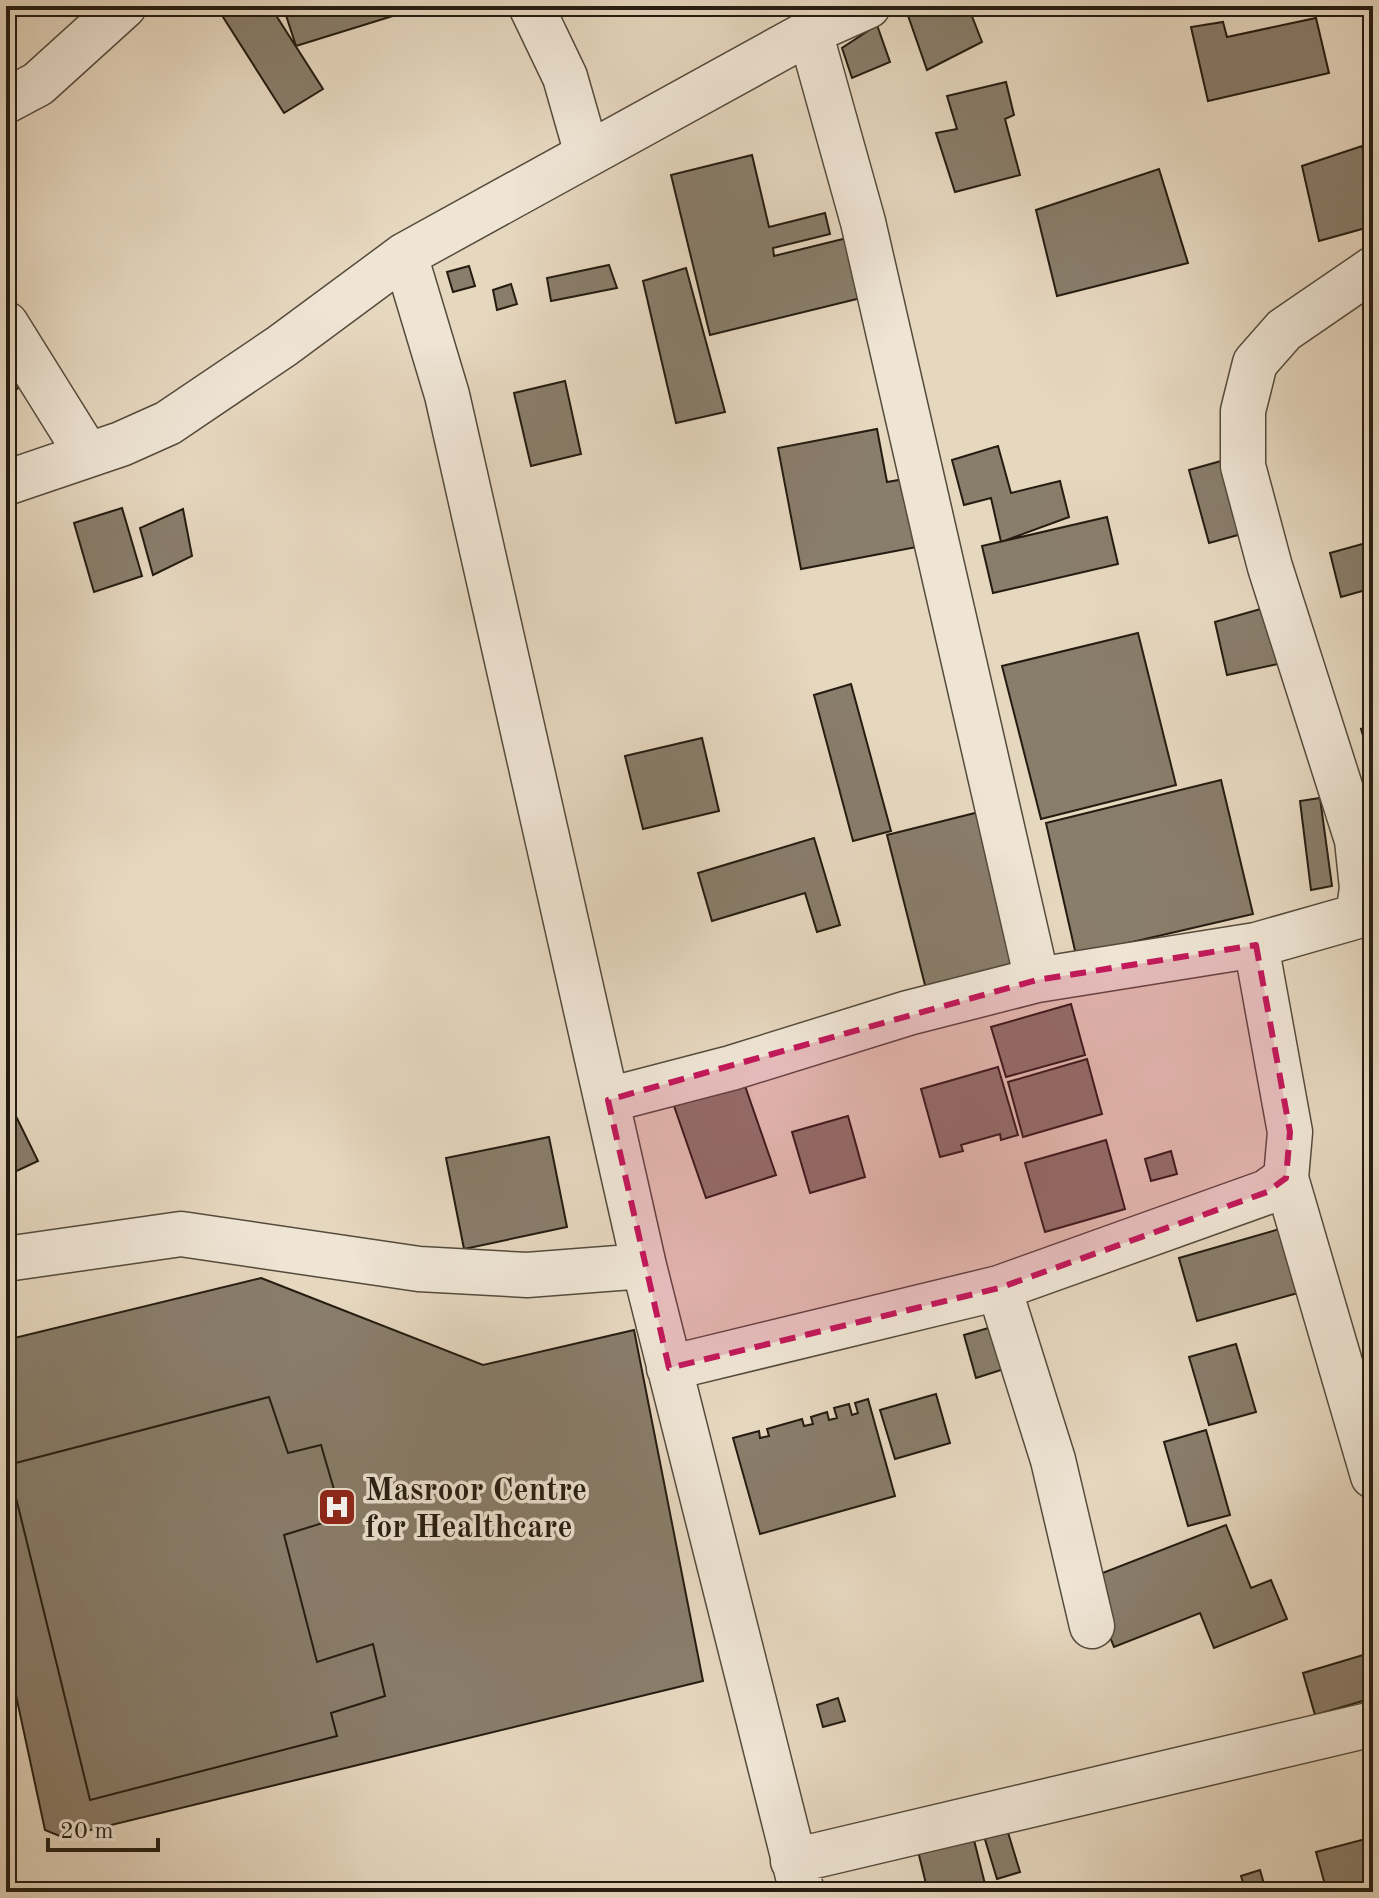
<svg xmlns="http://www.w3.org/2000/svg" width="1379" height="1898" font-family="'Old Standard TT',serif">
<rect width="100%" height="100%" fill="#e6d7bf"/>
<filter id="stains"><feTurbulence type="fractalNoise" baseFrequency=".0025" numOctaves="4"/><feColorMatrix values="0 0 0 0 .2 0 0 0 0 .09 0 0 0 0 .02 0 0 0 .5 -.17"/></filter>
<radialGradient id="worn" r=".72"><stop offset=".6" stop-color="#630" stop-opacity="0"/><stop offset="1" stop-color="#630" stop-opacity=".3"/></radialGradient>
<!-- building -->
<path fill="#897d6b" stroke="#251c11" stroke-width="2" d="M216,6H270L323,89L284,113Z
M283,6H425L296,46Z
M968,6L982,42L927,70L905,7Z
M1316,18L1329,73L1208,101L1191,27L1223,22L1227,37Z
M877,25L890,62L852,78L842,48Z
M1006,82L1014,115L1005,119L1020,175L955,192L936,133L957,129L947,96Z
M1362,146L1373,189V226L1319,241L1302,166Z
M752,155L769,227L825,213L830,234L773,248L774,256L847,238L861,298L710,335L671,175Z
M1159,169L1188,263L1057,296L1036,210Z
M609,265L617,288L551,301L547,278Z
M469,266L475,286L453,292L447,272Z
M686,268L725,412L676,423L643,281Z
M511,284L517,304L497,310L493,290Z
M6,364L20,387L6,396Z
M565,381L581,454L531,466L514,393Z
M877,429L887,482L910,478L922,546L801,569L778,448Z
M998,446L1011,493L1060,481L1069,517L1001,542L991,498L964,505L952,460Z
M1228,459L1249,532L1209,543L1189,470Z
M122,508L142,576L94,592L74,523Z
M183,509L192,556L153,575L140,528Z
M1107,517L1118,564L993,593L982,546Z
M1373,541V588L1341,597L1330,553Z
M1271,606L1287,662L1227,675L1215,622Z
M1138,633L1176,785L1041,819L1002,666Z
M851,684L891,831L853,841L814,695Z
M1373,725V769L1361,729Z
M702,738L719,811L643,829L625,756Z
M1221,780L1253,914L1076,955L1046,823Z
M1320,798L1332,886L1311,890L1300,801Z
M987,810L1026,964L926,989L887,835Z
M814,838L840,925L817,932L805,893L712,921L698,873Z
M1071,1004L1085,1055L1006,1077L991,1027Z
M1087,1059L1102,1114L1023,1137L1008,1082Z
M998,1067L1018,1135L1001,1140L1000,1134L961,1145L963,1151L940,1157L921,1089Z
M744,1083L776,1175L706,1198L674,1106Z
M6,1096L38,1161L6,1176Z
M848,1116L865,1177L810,1193L792,1132Z
M549,1137L567,1227L464,1249L446,1158Z
M1106,1140L1125,1209L1045,1232L1025,1163Z
M1171,1151L1177,1174L1151,1181L1145,1159Z
M1297,1224L1316,1288L1197,1321L1179,1258Z
M261,1278L483,1365L634,1330L703,1681L62,1837L45,1830L6,1649V1340Z
M992,1327L1004,1369L976,1378L964,1335Z
M1236,1344L1256,1412L1209,1425L1189,1357Z
M936,1394L950,1443L895,1459L880,1410Z
M269,1397L288,1453L321,1445L342,1517L284,1535L317,1662L373,1644L385,1696L331,1713L337,1736L90,1800L8,1465Z
M868,1399L895,1496L760,1534L733,1438L759,1431L760,1438L769,1436L767,1429L802,1419L804,1426L813,1424L811,1417L827,1412L829,1420L837,1418L834,1408L849,1404L852,1415L858,1413L855,1403Z
M1206,1430L1230,1515L1188,1526L1164,1442Z
M1226,1525L1251,1588L1271,1580L1287,1619L1214,1648L1200,1613L1114,1647L1087,1579Z
M1373,1652V1698L1315,1715L1303,1673Z
M6,1693L15,1731L6,1733Z
M838,1698L845,1721L823,1727L817,1705Z
M1003,1816L1020,1872L997,1879L980,1823Z
M972,1832L987,1892H928L917,1847Z
M1373,1837V1892H1327L1316,1852Z
M1260,1870L1266,1891L1246,1892L1241,1876Z"/>
<g fill="none" stroke-linecap="round" stroke-linejoin="round">
<defs>
<path id="minor" d="M531,6L565,77L587,154
M810,32L863,222L1037,980
M6,101L38,84L124,6
M405,255L447,395L644,1266L802,1892
M6,324L87,454
M6,483L121,444L168,423L282,346L405,255L810,32L868,6
M1358,916L1362,888L1357,840L1270,567L1243,466V411L1255,363L1284,330L1373,269
M608,1100L731,1068L908,1013L1037,980L1256,945L1358,916L1373,915
M1286,1178L1373,1476
M6,1259L181,1234L419,1269L527,1275L644,1266
M999,1288L1053,1460L1092,1626
M669,1368L999,1288L1267,1192L1286,1178L1290,1132L1256,945
M793,1861L1373,1724"/>
</defs>
<!-- minor casing -->
<use href="#minor" stroke="#554b3c" stroke-width="47"/>
<!-- minor -->
<use href="#minor" stroke="#efe5d5" stroke-width="44"/>
</g>
<!-- marked area -->
<path fill="#c2185b" fill-opacity="0.2" stroke="#c2185b" stroke-width="6" stroke-dasharray="16 10" stroke-linejoin="round" d="M1256,945L1290,1132L1286,1178L1267,1192L999,1288L669,1368L608,1100L1037,980Z"/>
<!-- icons -->
<defs>
<symbol id="hospital-square" viewBox="-11 -11 22 22"><rect x="-9" y="-9" width="18" height="18" rx="4" fill="#8f2418" stroke="#efe5d5"/><path d="M-5-5h3v3.5h4V-5h3V5h-3V1.5h-4V5h-3Z" fill="#fff"/></symbol>
</defs>
<g fill-rule="evenodd">
<use href="#hospital-square" x="315" y="1485" width="44" height="44"/>
</g>
<g text-anchor="middle" stroke-width="7" stroke-linejoin="round" paint-order="stroke">
<!-- poi labels -->
<g font-size="32" font-weight="bold" fill="#251c11" stroke="#efe5d5" text-anchor="start">
<text x="365" y="1500">Masroor Centre<tspan x="365" dy="37">for Healthcare</tspan></text>
</g>
</g>
<!-- margin -->
<rect width="1379" height="1898" fill="none" stroke="#e6d7bf" stroke-width="32"/>
<rect x="8" y="8" width="1363" height="1882" fill="none" stroke="#251c11" stroke-width="4"/>
<rect x="16" y="16" width="1347" height="1866" fill="none" stroke="#251c11" stroke-width="2"/>
<!-- scale -->
<path d="M48 1838v12h110v-12" fill="none" stroke="#251c11" stroke-width="4"/>
<text x="60" y="1838" font-size="24" fill="#251c11" stroke="#efe5d5" stroke-width="6" paint-order="stroke">20 m</text>
<rect width="100%" height="100%" filter="url(#stains)"/>
<rect width="100%" height="100%" fill="url(#worn)"/>
</svg>
